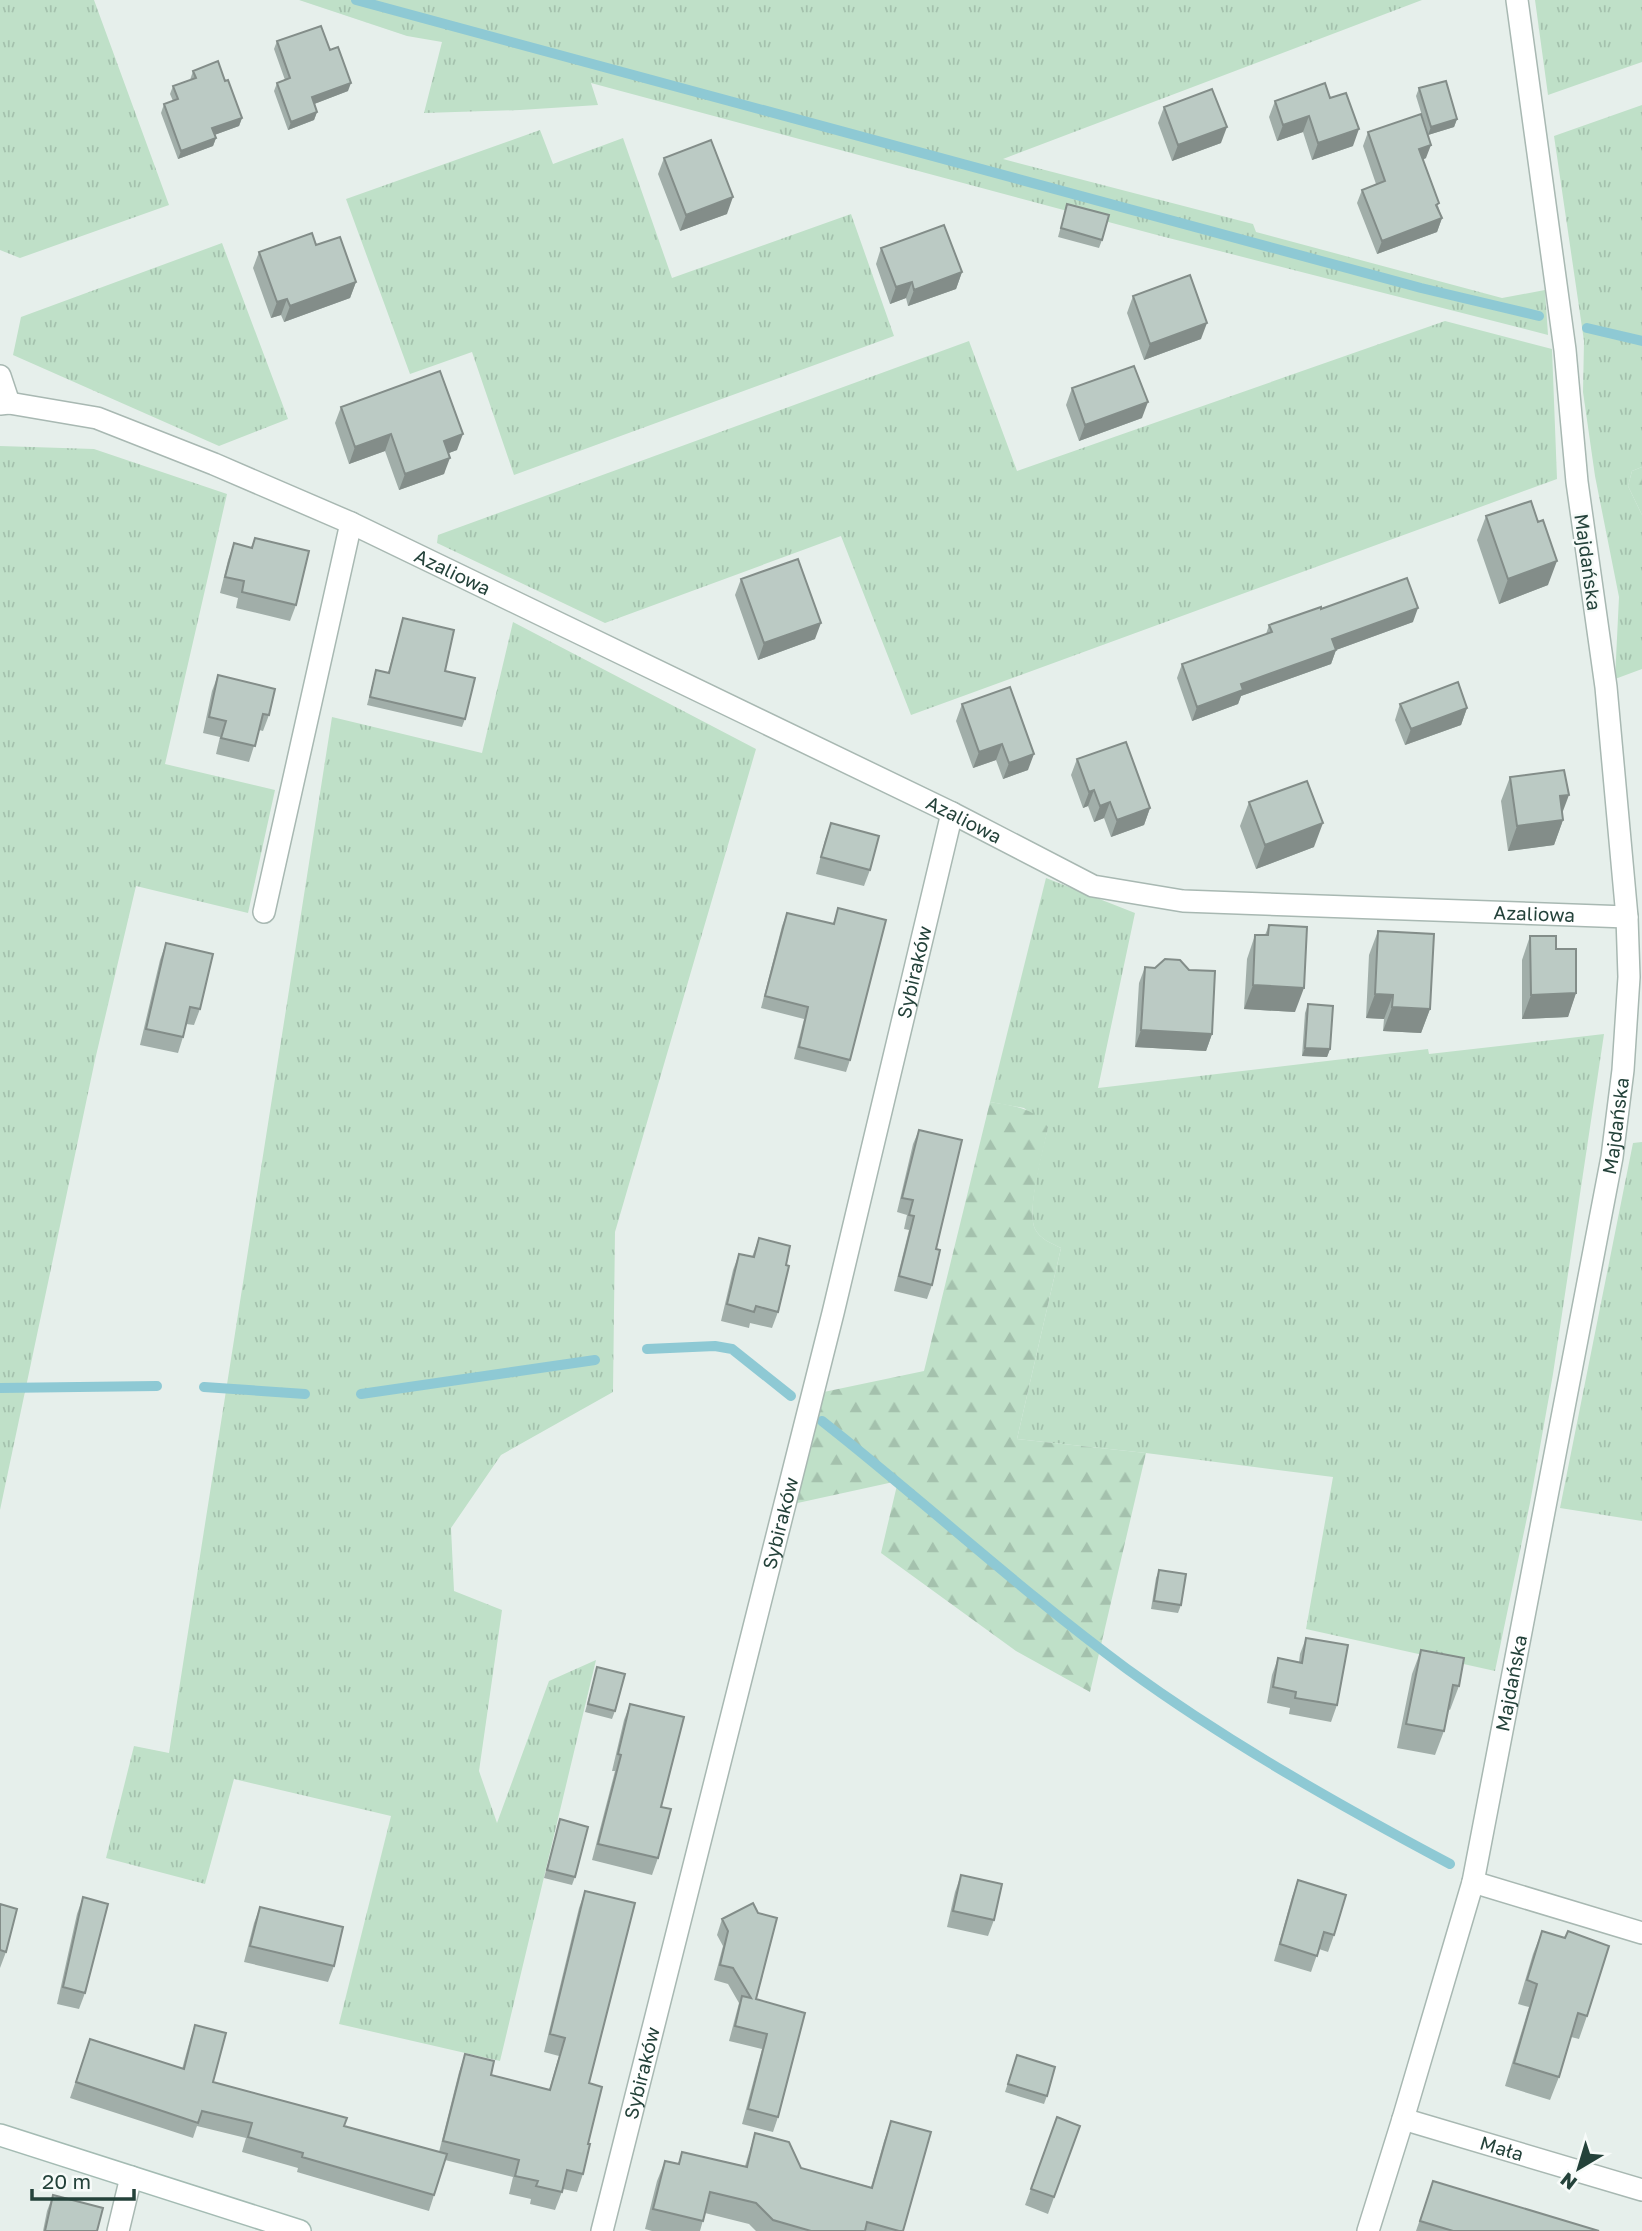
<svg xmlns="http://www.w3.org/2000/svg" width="1642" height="2231" font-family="'Golos Text',sans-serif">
<defs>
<pattern id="grass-tufts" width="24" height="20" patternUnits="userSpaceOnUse" patternTransform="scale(1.75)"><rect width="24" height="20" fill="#bfe0c8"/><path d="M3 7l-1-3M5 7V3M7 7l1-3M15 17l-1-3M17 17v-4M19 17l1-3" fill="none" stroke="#a4c1ad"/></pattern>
<pattern id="forest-firs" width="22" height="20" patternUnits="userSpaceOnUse" patternTransform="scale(1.75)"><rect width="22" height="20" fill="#bfe0c8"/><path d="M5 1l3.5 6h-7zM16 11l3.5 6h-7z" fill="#a4c1ad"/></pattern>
</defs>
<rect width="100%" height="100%" fill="#e6efeb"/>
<!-- grass -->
<path fill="url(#grass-tufts)" d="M0,0H94L169,205L20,258L0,250Z
M299,0H1422L1003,159L1253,224L1256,232L1502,298L1545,290L1548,335L1157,235L591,83L598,105L520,110L424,113L442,42L407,36Z
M1535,0H1642V62L1548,95Z
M1642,105V467L1632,471L1628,486L1642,515V669L1615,679L1619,597L1595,476L1583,392L1584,341L1554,136Z
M540,130L553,164L623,138L672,278L851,214L894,336L514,475L472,352L410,374L346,199Z
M222,243L288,419L219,446L13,355L21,317Z
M1445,321L1552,349L1557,479L911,715L841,536L605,623L437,543L438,535L969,341L1017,471Z
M0,446L94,449L227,494L165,764L275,790L248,913L136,886L95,1060L0,1510Z
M513,622L756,749L615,1232L613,1392L501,1455L451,1528L454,1591L502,1610L479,1771L497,1823L549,1681L596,1660L500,2061L339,2024L391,1816L234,1779L205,1884L106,1858L134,1746L169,1753L332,717L482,753Z
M1046,878L1135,913L1098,1088L1428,1049L1429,1054L1604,1034L1553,1374L1530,1503L1495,1671L1306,1629L1333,1477L1146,1453L1017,1439L1061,1248C1051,1243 1040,1239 1035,1229C1026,1211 1043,1149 1048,1127L1024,1108L990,1102Z
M1642,1142V1521L1560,1508L1633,1143Z"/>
<!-- forest -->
<path fill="url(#forest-firs)" d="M1642,467V515L1628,486L1632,471Z
M990,1102C1014,1106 1033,1107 1048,1127C1044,1150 1026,1211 1035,1229C1040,1239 1051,1243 1061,1248L1017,1439L1146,1453L1090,1692L1016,1651L881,1553L898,1481L793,1504L819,1393L924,1371Z"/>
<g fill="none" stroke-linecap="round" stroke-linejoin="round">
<!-- stream -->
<path stroke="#8ec9d4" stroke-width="10" d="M356,0L1421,288L1539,316
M1587,328L1642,341
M647,1349L715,1346L732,1349L791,1396
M204,1387L305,1394
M0,1388L157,1386
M361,1394L595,1360
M822,1421C925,1502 1021,1591 1127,1669C1229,1743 1339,1805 1450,1864"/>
<defs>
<g id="minor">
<path d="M0,376L9,403"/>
<path id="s1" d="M0,404L9,403L97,418L214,464L351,523L952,813L1093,886L1183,901L1627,917"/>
<path d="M264,912L351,523"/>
<path d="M1473,1882L1642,1933"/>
<path id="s2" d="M1403,2119L1642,2190"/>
<path d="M118,2231L131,2177"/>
<path id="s3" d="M602,2231L833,1313L952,813"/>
<path id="s4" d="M1368,2231L1403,2119L1473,1882L1612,1157L1623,1070L1629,977L1627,917L1606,687L1577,482L1565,350L1517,0"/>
</g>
<path id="secondary" d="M0,2135L300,2231"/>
</defs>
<!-- minor casing -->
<use href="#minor" stroke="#a8b8b2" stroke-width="24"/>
<!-- secondary casing -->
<use href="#secondary" stroke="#a4bbb3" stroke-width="24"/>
<!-- minor -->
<use href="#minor" stroke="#fff" stroke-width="21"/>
<!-- secondary -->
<use href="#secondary" stroke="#fff" stroke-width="21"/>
</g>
<!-- wall -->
<path fill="#a1aea9" d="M277,41L330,50L348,91L314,104L317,112L314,120L288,130L274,91L277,83L285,80L274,49Z
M193,71L225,81L242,118L239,126L214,135L216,138L213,146L178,159L161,113L164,104L173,101L170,94L173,86L190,80Z
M1419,88L1457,119L1454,127L1428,135L1416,96Z
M1330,98L1353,146L1312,160L1303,132L1277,141L1269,117L1275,101Z
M1164,107L1221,143L1172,161L1158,123Z
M1368,132L1426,158L1423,160L1442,218L1437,232L1377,254L1357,203L1362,190L1376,184L1363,146Z
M664,158L727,214L680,231L658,174Z
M1067,204L1102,240L1099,248L1058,237Z
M316,245L356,282L350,298L284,322L281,315L271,318L253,268L259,252Z
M881,248L962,272L956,289L908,306L906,298L890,304L876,264Z
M1133,296L1201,339L1144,360L1127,313Z
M1072,388L1142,418L1079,441L1066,405Z
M341,407L457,450L449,453L444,474L399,490L385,451L349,464L335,423Z
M1486,516L1548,585L1499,604L1477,540Z
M255,538L296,605L290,621L236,608L238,598L220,593L228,560L234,543L251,548Z
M741,579L815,639L758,660L735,595Z
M1321,609L1413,622L1336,650L1331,664L1241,696L1238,704L1192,721L1177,678L1182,664L1266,634L1269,625Z
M403,618L445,671L465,719L462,727L367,705L376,670L388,673Z
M218,675L269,715L263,731L259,730L249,762L216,754L220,737L203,733L212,691Z
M962,704L1028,770L1003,779L996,760L973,768L956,721Z
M1400,704L1467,708L1461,725L1405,745L1395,720Z
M1077,759L1150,808L1144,825L1111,837L1104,818L1094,822L1088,806L1083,808L1071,775Z
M1510,777L1563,820L1554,845L1508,851L1501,801Z
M1249,802L1314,847L1256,869L1240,826Z
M831,823L870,870L864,886L816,874L825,840Z
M838,908L850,1060L846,1072L794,1059L804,1019L761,1008L782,926L787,913L833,924Z
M1269,925L1295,1012L1244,1009L1247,959L1255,935H1265Z
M1378,931L1430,1009L1421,1033L1383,1031L1384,1019L1366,1018L1369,955Z
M1530,936L1556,949L1576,993L1568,1017L1522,1019V960Z
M166,943L200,1009L194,1025L186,1024L183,1037L178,1053L140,1045L160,960Z
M1145,967L1212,1034L1206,1051L1135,1047L1139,983Z
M1308,1004L1330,1049L1327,1057L1302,1056L1305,1013Z
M919,1130L936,1249L932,1285L927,1299L894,1291L909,1230L904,1229L907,1215L897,1212L913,1144Z
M759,1238L786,1265L778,1312L772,1328L750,1323L749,1328L721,1321L733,1270L739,1254L752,1257Z
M1159,1570L1181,1605L1178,1613L1151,1609L1156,1578Z
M1306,1638L1337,1705L1331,1722L1289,1714L1290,1708L1267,1703L1272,1675L1278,1658L1299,1662L1300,1654Z
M1421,1650L1459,1686L1450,1710L1448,1709L1444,1731L1435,1755L1397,1748L1412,1674Z
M597,1667L615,1711L612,1719L585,1712Z
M630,1704L661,1807L658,1858L652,1875L592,1860L615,1771H612L624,1720Z
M560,1819L575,1877L572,1885L544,1878Z
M961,1875L994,1920L988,1936L947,1927L955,1892Z
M1298,1880L1334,1935L1328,1952L1319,1949L1311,1972L1274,1961L1292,1897Z
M585,1891L589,2083L588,2144L583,2174L577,2192L563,2189L555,2210L530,2204L531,2199L509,2194L513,2177L445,2160L429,2211L297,2172L298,2168L242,2152L246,2138L197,2126L193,2138L70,2098L90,2039L182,2069L190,2040L195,2025L213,2082L344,2126L439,2152L459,2072L465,2054L491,2075L549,2090L559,2056L544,2052L579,1908Z
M83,1897L85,1993L79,2009L57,2004L77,1914Z
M753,1903L756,1999L805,2013L778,2117L773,2132L742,2124L762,2049L729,2041L739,2003L728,1984L714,1980L723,1946L717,1935L722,1919Z
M0,1904L6,1952L0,1968Z
M260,1907L334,1966L328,1982L244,1962L254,1923Z
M1542,1931L1587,2016L1579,2039L1571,2037L1559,2077L1550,2100L1505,2086L1529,2007L1518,2004L1533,1954Z
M1017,2055L1047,2096L1044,2104L1005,2092Z
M1057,2117L1080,2126L1048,2214L1025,2205Z
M891,2121L903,2231H756L749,2224L705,2213L700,2231H652L645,2229L657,2181L665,2161L678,2164L682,2152L745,2166L755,2133L801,2168L871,2187L884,2141Z
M1433,2181L1599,2231H1416Z
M53,2195L97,2231H43L47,2211Z"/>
<!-- shaded-wall -->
<path fill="#838d89" d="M351,83L348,91L309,106L312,97Z
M317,112L314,120L288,130L291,122Z
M1309,116L1303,132L1277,141L1283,125Z
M242,118L239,126L209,137L212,128Z
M1457,119L1454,127L1428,135L1431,127Z
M1227,127L1221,143L1172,161L1178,145Z
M1359,129L1353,146L1312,160L1318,143Z
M216,138L213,146L178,159L181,151Z
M1431,145L1426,158L1414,163L1419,149Z
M733,197L727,214L680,231L686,215Z
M1442,218L1437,232L1377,254L1382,241Z
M962,272L956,289L908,306L914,290Z
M356,282L350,298L284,322L290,306Z
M912,282L906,298L890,304L896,287Z
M287,299L281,315L271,318L277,302Z
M1207,323L1201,339L1144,360L1150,344Z
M1148,402L1142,418L1079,441L1085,425Z
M391,434L385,451L349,464L355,447Z
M463,434L457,450L438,457L444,441Z
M450,458L444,474L399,490L405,474Z
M1557,561L1548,585L1499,604L1508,579Z
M1418,608L1413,622L1336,650L1331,664L1241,696L1238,704L1192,721L1197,707L1241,684L1332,639Z
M821,623L815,639L758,660L764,643Z
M1467,708L1461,725L1405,745L1411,729Z
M1002,744L996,760L973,768L979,752Z
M1034,754L1028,770L1003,779L1009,763Z
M1094,790L1088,806L1083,808L1089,792Z
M1569,795L1560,819V796Z
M1110,802L1104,818L1094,822L1100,806Z
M1150,808L1144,825L1111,837L1117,820Z
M1563,820L1554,845L1508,851L1517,826Z
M1323,823L1314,847L1256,869L1265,845Z
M1253,985L1304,988L1295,1012L1244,1009Z
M1576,993L1568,1017L1522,1019L1531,995Z
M1375,994L1393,995L1384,1019L1366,1018Z
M1392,1007L1430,1009L1421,1033L1383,1031Z
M1141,1030L1212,1034L1206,1051L1135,1047Z
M1305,1048L1330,1049L1327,1057L1302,1056Z"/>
<!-- building -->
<path fill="#bbcac4" stroke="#838d89" stroke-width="2" d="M321,26L330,50L338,47L351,83L312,97L317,112L291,122L277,83L290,78L277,41Z
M218,61L225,81L228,80L242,118L212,128L216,138L181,151L164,104L178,99L173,86L196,78L193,71Z
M1446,81L1457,119L1431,127L1419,88Z
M1325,83L1330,98L1346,93L1359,129L1318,143L1309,116L1283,125L1275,101Z
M1212,89L1227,127L1178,145L1164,107Z
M1421,114L1431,145L1419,149L1439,203L1436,205L1442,218L1382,241L1362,190L1385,181L1368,132Z
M711,140L733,197L686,215L664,158Z
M1067,204L1109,215L1102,240L1061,228Z
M944,225L962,272L914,290L912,282L896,287L881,248Z
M312,233L316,245L340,237L356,282L290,306L287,299L277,302L259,252Z
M1190,275L1207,323L1150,344L1133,296Z
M1134,366L1148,402L1085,425L1072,388Z
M440,371L463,434L444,441L450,458L405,474L391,434L355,447L341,407Z
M1531,501L1538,522L1543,520L1557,561L1508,579L1486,516Z
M255,538L309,551L296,605L242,592L244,581L225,577L234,543L252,548Z
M798,559L821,623L764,643L741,579Z
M1407,578L1418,608L1332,639L1336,650L1241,684L1243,690L1197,707L1182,664L1272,632L1269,625L1321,607V609Z
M403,618L454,630L445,671L475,678L465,719L370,697L376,670L389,673Z
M218,675L275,689L269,715L263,714L255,746L221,738L226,721L209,717Z
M1458,682L1467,708L1411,729L1400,704Z
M1010,687L1034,754L1009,763L1002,744L979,752L962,704Z
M1126,742L1150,808L1117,820L1110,802L1100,806L1094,790L1089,792L1077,759Z
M1564,770L1569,795L1560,796L1563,820L1517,826L1510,777Z
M1307,781L1323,823L1265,845L1249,802Z
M831,823L879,836L870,870L821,857Z
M838,908L886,920L850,1060L799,1047L808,1007L765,996L787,913L834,924Z
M1269,925L1307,927L1304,988L1253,985L1255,935H1268Z
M1378,931L1434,934L1430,1009L1392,1007L1393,995L1375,994Z
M1530,936H1556V949H1576V993L1531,995Z
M166,943L213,954L200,1009L190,1007L183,1037L146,1029Z
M1165,959L1180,960L1189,970L1215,971L1212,1034L1141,1030L1145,967L1155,968Z
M1308,1004L1333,1006L1330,1049L1305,1048Z
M919,1130L962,1140L936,1249L940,1250L932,1285L899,1276L914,1216L909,1215L913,1200L902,1198Z
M759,1238L790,1246L786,1265L789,1266L778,1312L756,1306L754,1312L727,1304L739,1254L754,1257Z
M1159,1570L1186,1574L1181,1605L1154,1601Z
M1306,1638L1348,1645L1337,1705L1295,1698L1296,1692L1273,1687L1278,1658L1302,1663Z
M1421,1650L1464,1658L1459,1686L1453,1685L1444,1731L1406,1724Z
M597,1667L625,1674L615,1711L588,1704Z
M630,1704L684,1717L661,1807L671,1809L658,1858L598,1844L621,1755L618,1754Z
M560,1819L588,1827L575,1877L547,1870Z
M961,1875L1002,1884L994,1920L953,1911Z
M1298,1880L1346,1895L1334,1935L1324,1932L1317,1956L1280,1944Z
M585,1891L635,1903L589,2083L602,2087L588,2144H590L583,2174L567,2170L562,2192L536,2186L538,2181L515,2176L519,2160L443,2141L465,2054L494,2061L491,2075L550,2090L565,2038L550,2034Z
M83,1897L108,1904L85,1993L63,1987Z
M753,1903L758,1913L777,1918L756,1999L805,2013L778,2117L748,2109L767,2034L735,2026L742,1996L751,1998L733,1968L720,1965L728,1931L722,1919Z
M0,1904L17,1909L6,1952L0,1950Z
M260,1907L343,1927L334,1966L250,1946Z
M1542,1931L1565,1938L1568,1931L1609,1946L1587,2016L1578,2013L1559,2077L1514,2063L1537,1984L1527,1980Z
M195,2025L226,2033L213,2082L347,2118L344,2126L447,2154L434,2195L302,2157L303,2153L248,2137L252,2123L202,2111L198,2123L76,2082L90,2039L184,2069Z
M1017,2055L1055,2067L1047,2096L1008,2084Z
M1057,2117L1080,2126L1054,2197L1031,2189Z
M891,2121L931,2132L903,2231H899L867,2222L865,2231H811L773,2220L756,2203L710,2192L703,2221L653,2209L665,2161L679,2164L682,2152L747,2167L755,2133L789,2142L801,2168L872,2188Z
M1433,2181L1599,2231H1453L1420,2221Z
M53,2195L103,2208L97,2231H45Z"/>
<g text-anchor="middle" stroke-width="5" stroke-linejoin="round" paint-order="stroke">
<!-- street labels -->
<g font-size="19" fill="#24423a" stroke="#f7fbf9">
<text transform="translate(1588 562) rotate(82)" y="7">Majdańska</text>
<text dy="7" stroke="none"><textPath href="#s1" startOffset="486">Azaliowa</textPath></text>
<text dy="7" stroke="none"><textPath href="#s1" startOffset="1054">Azaliowa</textPath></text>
<text dy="7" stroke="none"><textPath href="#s1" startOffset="1642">Azaliowa</textPath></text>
<text dy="7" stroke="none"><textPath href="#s3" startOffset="1297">Sybiraków</textPath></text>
<text dy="7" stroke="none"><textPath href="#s4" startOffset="1134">Majdańska</textPath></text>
<text dy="7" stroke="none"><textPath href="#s3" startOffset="730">Sybiraków</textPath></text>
<text dy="7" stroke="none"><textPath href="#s4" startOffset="567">Majdańska</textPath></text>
<text dy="7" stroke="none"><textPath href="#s3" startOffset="163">Sybiraków</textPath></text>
<text dy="7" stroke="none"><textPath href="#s2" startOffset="103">Mała</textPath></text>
</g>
</g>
<!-- north arrow -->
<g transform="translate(1579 2168) rotate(218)" stroke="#f7fbf9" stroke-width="5" paint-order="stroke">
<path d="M0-5L12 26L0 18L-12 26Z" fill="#24423a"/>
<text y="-10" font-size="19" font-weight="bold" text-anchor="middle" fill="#24423a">N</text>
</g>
<!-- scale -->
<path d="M32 2189v10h102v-10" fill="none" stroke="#24423a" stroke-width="3.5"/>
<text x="42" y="2189" font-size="21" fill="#24423a" stroke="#f7fbf9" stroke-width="5" paint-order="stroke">20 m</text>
</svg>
